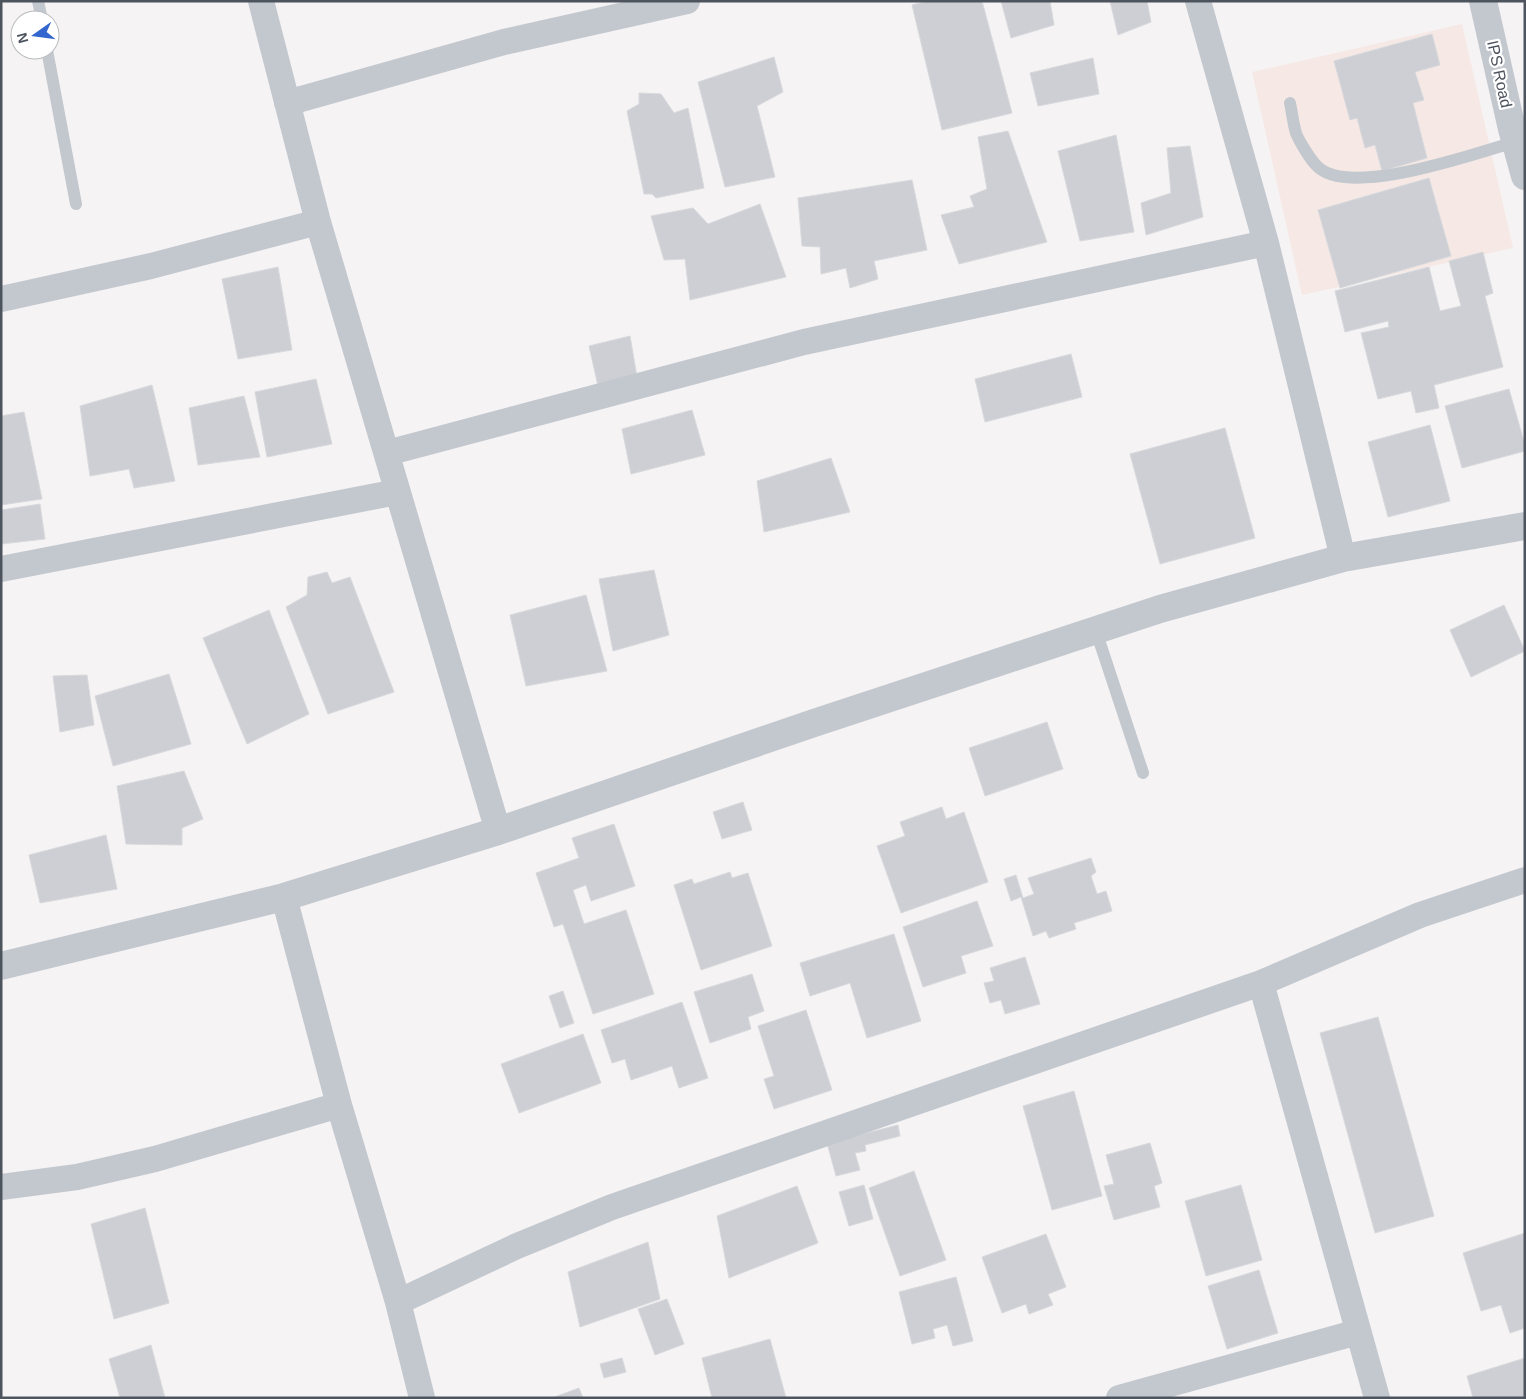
<svg xmlns="http://www.w3.org/2000/svg" width="1526" height="1399" font-family="Helvetica,sans-serif">
<rect width="100%" height="100%" fill="#f5f3f3"/>
<!-- medical -->
<path fill="#f6e9e5" d="M1462,24L1513,248L1302,295L1252,72Z"/>
<!-- building -->
<path fill="#cdcfd4" stroke="#d8d9dd" d="M927,1H982L1012,113L942,130L912,5Z
M1001,1H1050L1054,25L1011,38Z
M1110,1H1147L1151,22L1118,35Z
M1432,34L1440,65L1415,72L1424,100L1413,103L1427,158L1382,171L1375,145L1365,148L1357,118L1350,120L1334,61Z
M774,57L783,92L757,106L775,177L725,187L698,82Z
M1093,58L1099,94L1038,106L1030,73Z
M639,93L661,94L674,113L688,108L704,188L656,198L652,194H644L627,111L639,104Z
M1008,131L1047,242L959,264L941,215L974,207L970,196L987,189L978,137Z
M1116,135L1134,232L1080,241L1058,151Z
M1190,146L1203,217L1146,235L1141,203L1171,193L1167,148Z
M1429,178L1451,256L1340,288L1318,210Z
M912,180L927,250L874,261L878,279L850,288L846,268L821,274L820,247L802,246L798,198Z
M760,204L786,277L690,300L685,259L664,260L651,216L693,208L708,224Z
M1483,252L1493,293L1485,296L1503,367L1434,385L1439,408L1416,413L1411,391L1378,399L1361,333L1389,327L1388,321L1345,332L1335,291L1429,267L1440,311L1461,306L1449,261Z
M278,267L292,350L238,359L222,279Z
M630,336L637,377L598,386L589,346Z
M1071,354L1082,397L985,422L975,379Z
M316,379L332,444L267,457L255,392Z
M152,385L175,481L134,488L129,469L90,476L80,406Z
M1509,389L1525,445V451L1462,468L1445,406Z
M244,396L260,457L198,465L189,408Z
M692,410L705,455L631,474L622,429Z
M24,412L42,499L1,505V416Z
M1430,425L1450,501L1388,517L1368,442Z
M1225,428L1255,538L1160,564L1130,454Z
M831,458L850,512L764,532L757,481Z
M40,504L45,539L1,544V510Z
M654,570L669,635L613,651L599,579Z
M327,572L332,583L350,577L394,692L328,714L286,607L307,595L308,577Z
M586,595L607,671L526,686L510,615Z
M1504,605L1525,651L1471,677L1450,630Z
M269,610L309,714L247,744L203,638Z
M169,674L191,744L113,766L95,696Z
M87,675L94,725L60,732L53,676Z
M1047,722L1063,769L985,796L969,748Z
M184,771L203,819L182,828V845L126,844L117,786Z
M743,802L752,830L722,839L713,812Z
M942,807L946,819L964,812L988,882L901,913L877,846L905,836L900,822Z
M614,824L635,886L591,901L586,885L573,890L584,924L626,910L654,994L593,1014L563,924L554,927L536,873L579,858L572,838Z
M106,835L117,889L40,903L29,855Z
M1091,858L1096,872L1091,876L1097,894L1106,891L1112,911L1074,923L1076,929L1049,938L1046,931L1033,936L1021,897L1011,901L1004,879L1016,875L1023,898L1034,894L1028,878Z
M730,872L732,878L748,873L772,946L701,970L674,885L692,879L694,884Z
M977,901L993,946L961,956L966,973L923,987L903,927Z
M894,934L921,1021L867,1038L850,983L810,996L800,963Z
M1025,957L1040,1004L1005,1014L1001,1000L990,1003L984,983L994,981L990,968Z
M752,974L764,1011L748,1017L751,1029L710,1043L694,992Z
M563,991L574,1023L560,1028L549,996Z
M682,1002L708,1078L679,1088L672,1066L631,1080L625,1059L612,1063L601,1030Z
M806,1010L832,1090L774,1109L764,1079L774,1076L758,1026Z
M1378,1017L1434,1216L1375,1233L1320,1033Z
M583,1034L601,1083L519,1113L501,1064Z
M1074,1091L1102,1196L1052,1210L1023,1106Z
M898,1125L900,1136L865,1145L866,1151L855,1153L860,1170L836,1176L827,1143Z
M1150,1143L1162,1183L1154,1186L1160,1207L1114,1220L1104,1186L1114,1184L1106,1155Z
M914,1171L946,1260L900,1276L869,1188Z
M864,1185L873,1219L849,1226L839,1192Z
M1241,1185L1262,1260L1206,1276L1185,1201Z
M797,1186L818,1243L729,1278L717,1216Z
M145,1208L169,1303L114,1319L91,1224Z
M1525,1233V1328L1510,1333L1501,1305L1481,1311L1463,1253Z
M1046,1234L1066,1287L1048,1294L1053,1305L1029,1314L1026,1304L1002,1313L982,1257Z
M648,1242L660,1299L580,1327L568,1272Z
M1259,1270L1278,1333L1227,1349L1208,1286Z
M956,1277L973,1341L953,1346L947,1325L933,1329L935,1338L912,1344L899,1292Z
M667,1299L684,1344L655,1355L638,1309Z
M770,1339L786,1398H712L702,1358Z
M151,1345L165,1398H120L109,1359Z
M622,1358L626,1372L604,1378L600,1364Z
M1525,1358V1398H1473L1467,1376Z
M579,1388L583,1398H552Z"/>
<g fill="none" stroke-linecap="round" stroke-linejoin="round">
<!-- service -->
<path stroke="#c3c8cf" stroke-width="12" d="M38,1L42,20
M47,50L76,204
M1290,103C1292,112 1293,123 1296,133C1299,141 1310,159 1316,165C1346,200 1476,153 1515,142
M1096,631L1143,773"/>
<!-- minor -->
<path stroke="#c3c8cf" stroke-width="26" d="M261,1L318,222L498,831
M1198,1L1266,243L1343,558
M287,103L504,42L687,1
M1,299L151,266L318,222
M387,453L804,342L1266,243
M1,569L397,492
M284,897L339,1105L398,1302L422,1398
M1261,983L1377,1398
M1,1187L77,1177L155,1159L339,1105
M398,1302L517,1246L612,1207L1261,983L1420,915L1525,880
M1119,1398L1358,1332"/>
<!-- tertiary -->
<path stroke="#c3c8cf" stroke-width="28" d="M1483,1L1512,129L1525,176
M1,966L284,897L498,831L814,723L1160,609L1343,558L1525,526"/>
</g>
<g text-anchor="middle" stroke-width="4.5" stroke-linejoin="round" paint-order="stroke">
<!-- street labels -->
<g font-size="16" fill="#4d545e" stroke="#fff">
<text transform="translate(1500 74) rotate(78)" y="6">IPS Road</text>
</g>
</g>
<!-- border -->
<rect width="1526" height="1399" fill="none" stroke="#4d545e" stroke-width="5"/>
<!-- north arrow -->
<g transform="translate(35 35) rotate(256)"><circle r="24" fill="#ffffff" stroke="#b8bbbf"/>
<path d="M0-4L9 19L0 12L-9 19Z" fill="#3365cf"/>
<text y="-8" font-size="14" font-weight="bold" text-anchor="middle" fill="#4d545e">N</text>
</g>
</svg>
